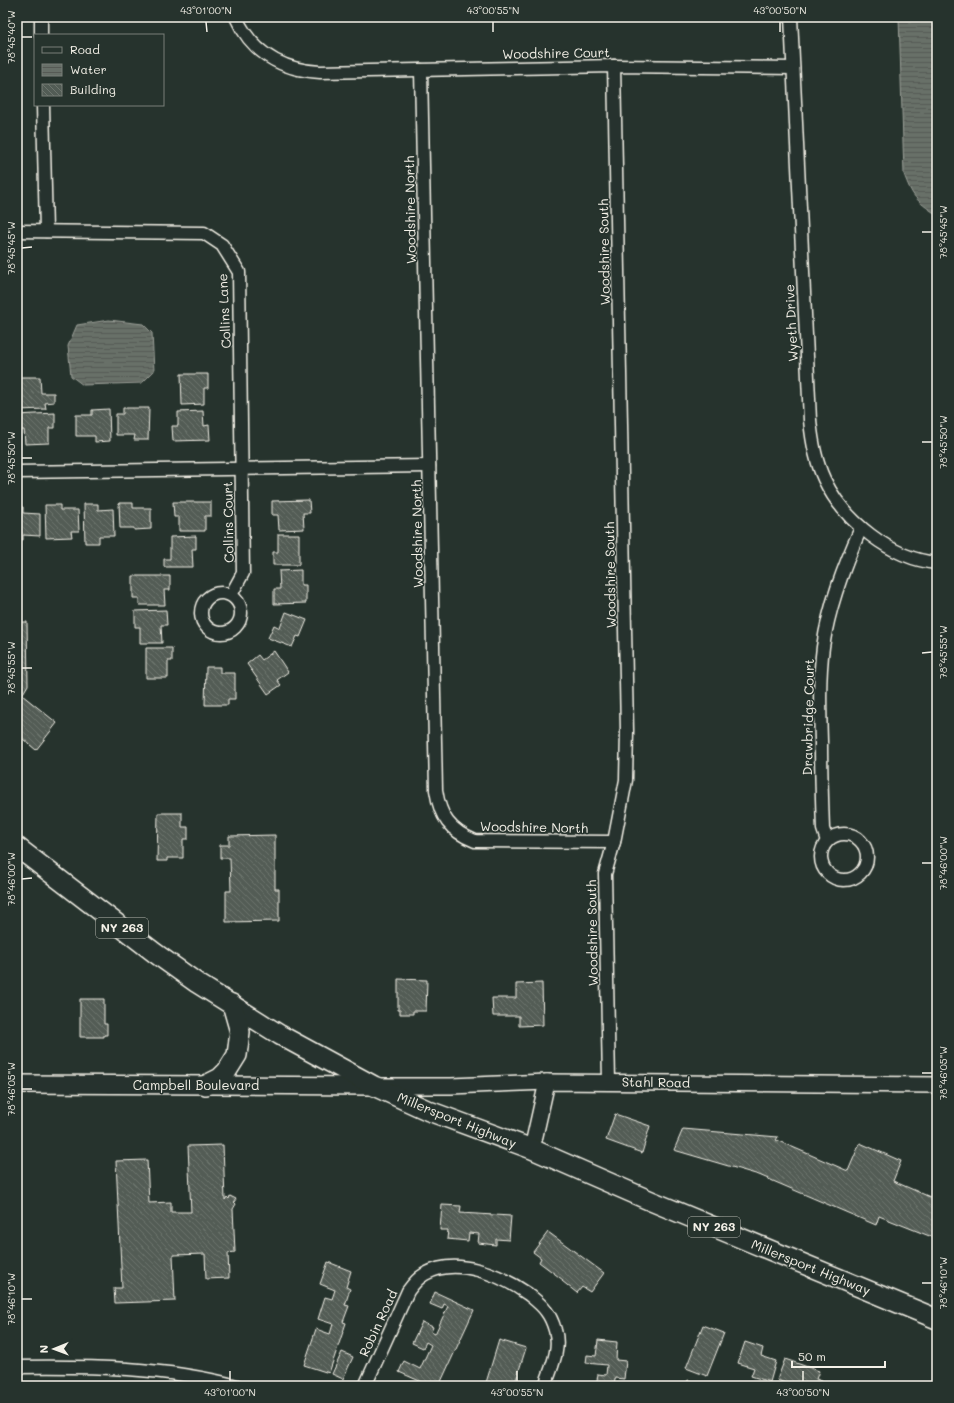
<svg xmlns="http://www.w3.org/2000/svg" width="954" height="1403" font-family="Mali,sans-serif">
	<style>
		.water { fill: url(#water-rules); stroke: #9fa39b }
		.building { fill: url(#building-back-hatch); stroke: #f4f1e8 }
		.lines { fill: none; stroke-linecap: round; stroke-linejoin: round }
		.minor-casing { stroke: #f4f1e8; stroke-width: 15 }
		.tertiary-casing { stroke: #f4f1e8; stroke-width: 18 }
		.secondary-casing { stroke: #f4f1e8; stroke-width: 20 }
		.primary-casing { stroke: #f4f1e8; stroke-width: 22 }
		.minor { stroke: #26332d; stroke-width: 12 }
		.tertiary { stroke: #26332d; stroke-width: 15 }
		.secondary { stroke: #26332d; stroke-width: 17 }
		.primary { stroke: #26332d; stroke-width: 19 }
		.ticks { fill: none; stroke: #f4f1e8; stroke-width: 1.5 }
		.labels { text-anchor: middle; stroke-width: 3; stroke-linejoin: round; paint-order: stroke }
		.shield { fill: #26332d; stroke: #b6b8b0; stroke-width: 1 }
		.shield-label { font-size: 12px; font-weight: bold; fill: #f4f1e8 }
		.street-label { font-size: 13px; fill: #f4f1e8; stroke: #26332d }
		.neatline { fill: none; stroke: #f4f1e8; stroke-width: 1.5 }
		.ticks-label { font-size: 10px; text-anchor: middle; fill: #f4f1e8 }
	</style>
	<defs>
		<pattern id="water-rules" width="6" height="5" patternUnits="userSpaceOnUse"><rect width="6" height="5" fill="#676f68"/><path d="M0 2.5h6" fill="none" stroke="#565a55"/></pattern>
		<pattern id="building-back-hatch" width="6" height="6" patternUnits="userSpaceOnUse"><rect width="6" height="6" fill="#525c55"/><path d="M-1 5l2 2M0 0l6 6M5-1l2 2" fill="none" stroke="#6c746d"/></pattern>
	</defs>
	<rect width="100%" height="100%" fill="#26332d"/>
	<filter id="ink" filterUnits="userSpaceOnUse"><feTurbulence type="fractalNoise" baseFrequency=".025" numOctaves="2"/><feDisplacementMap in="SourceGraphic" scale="8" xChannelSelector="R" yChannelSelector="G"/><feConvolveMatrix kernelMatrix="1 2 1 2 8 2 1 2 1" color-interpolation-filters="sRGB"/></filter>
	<g filter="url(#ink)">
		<g class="water">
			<path d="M 899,17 L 937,17 L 937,213 L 936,214 C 916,201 912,196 904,174 Z"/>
			<polygon points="109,320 143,324 152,333 154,371 142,383 83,385 71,376 68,346 77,325"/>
		</g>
		<g class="building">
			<polygon points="181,374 208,374 208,388 204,388 204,404 182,405"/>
			<polygon points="18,377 40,377 41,393 54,393 54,402 45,403 46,409 17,410 17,396 19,396"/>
			<polygon points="123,408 149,408 148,440 134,440 135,435 116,435 116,414 123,414"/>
			<polygon points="109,409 110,441 95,442 95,436 76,436 76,415 92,415 92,410"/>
			<polygon points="203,411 204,426 209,425 210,440 173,441 172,426 178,426 178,412"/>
			<polygon points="55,413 55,428 49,428 49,443 25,444 24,430 17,430 17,415"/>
			<polygon points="309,500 310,513 303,513 304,529 279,530 278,515 272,515 272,501"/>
			<polygon points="173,502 211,502 211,516 205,516 205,531 179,531 179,517 174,517"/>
			<polygon points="119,503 133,503 133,508 151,508 151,529 134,530 134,528 120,528"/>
			<polygon points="84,504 98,504 98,510 113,509 114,536 99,536 99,543 85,543"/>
			<polygon points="45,505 60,505 60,510 78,510 79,531 71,531 72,537 46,538"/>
			<polygon points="17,507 23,507 23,513 40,514 40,536 23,535 23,540 17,540"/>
			<polygon points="278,534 299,534 299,565 273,565 273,552 278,552"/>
			<polygon points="196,536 196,549 192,549 193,567 164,567 164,559 170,559 170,537"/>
			<polygon points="301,570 301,585 306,585 306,603 274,604 274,589 280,589 279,571"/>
			<polygon points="133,576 170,576 170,590 164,590 165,605 139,605 139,598 133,598"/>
			<polygon points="166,610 167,625 161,625 162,643 140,643 140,627 135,627 135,611"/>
			<polygon points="286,612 307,620 300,637 297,636 292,647 268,638 274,625 280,628"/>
			<polygon points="17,622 27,622 28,685 22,695 57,723 36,750 17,734"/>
			<polygon points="146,648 172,648 172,661 168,661 168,678 146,678"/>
			<polygon points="274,651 288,672 277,680 281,685 268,694 247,664 258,655 262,660"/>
			<polygon points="206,667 220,667 220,673 235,673 235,699 228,699 228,705 205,705"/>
			<polygon points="158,813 182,813 182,827 188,827 188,839 183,839 183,858 167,858 167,861 157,861"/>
			<polygon points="275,835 275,889 279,889 279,921 226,922 226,891 231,891 230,858 220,858 220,845 229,845 229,836"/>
			<polygon points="398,979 427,980 426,1011 413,1011 413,1014 400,1014 400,1010 398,1010"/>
			<polygon points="542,983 543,1025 519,1026 519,1016 493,1016 492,998 516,998 516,984"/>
			<polygon points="80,999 104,999 104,1024 107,1024 107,1035 104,1035 104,1037 80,1037"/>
			<polygon points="615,1114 650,1126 642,1153 606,1140"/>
			<polygon points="683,1129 778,1137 776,1140 848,1171 860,1143 901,1161 893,1181 937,1200 937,1239 879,1216 876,1225 759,1175 674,1150"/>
			<polygon points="223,1145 225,1200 227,1197 229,1199 230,1196 236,1199 234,1202 236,1204 233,1209 235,1252 228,1253 229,1278 206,1279 205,1254 173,1255 175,1301 115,1303 114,1288 122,1288 116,1161 147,1160 149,1203 171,1202 171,1212 191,1212 188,1146"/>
			<polygon points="442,1205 461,1206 460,1213 511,1216 509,1240 496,1239 496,1245 478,1243 479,1234 469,1233 468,1241 447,1239 448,1230 440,1230"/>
			<polygon points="548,1232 604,1273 590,1292 582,1287 577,1293 562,1281 563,1280 539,1262 541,1258 533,1252"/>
			<polygon points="328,1262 351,1271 346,1287 350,1289 345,1305 349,1306 343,1322 346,1323 329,1373 304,1365 316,1329 330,1334 333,1324 318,1319 325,1297 332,1299 335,1290 320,1284"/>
			<polygon points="435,1292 474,1310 439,1386 431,1386 399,1372 404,1361 420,1369 431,1345 426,1342 423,1348 412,1343 422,1322 433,1327 431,1332 435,1334 448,1306 444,1304 442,1309 430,1304"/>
			<polygon points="703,1325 724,1333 707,1376 686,1368"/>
			<polygon points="499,1340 526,1348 514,1386 485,1386"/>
			<polygon points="598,1340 617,1342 616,1360 626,1361 624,1379 615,1378 614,1386 596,1386 598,1374 606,1375 607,1365 586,1363 587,1355 596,1356"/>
			<polygon points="745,1342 763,1348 761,1356 776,1361 770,1382 751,1376 754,1368 738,1363"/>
			<polygon points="342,1352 353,1357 343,1379 332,1374"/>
			<polygon points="785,1359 819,1371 816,1379 833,1385 832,1386 794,1386 777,1380"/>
			<polygon points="688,1380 702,1386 685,1386"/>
			<rect x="575" y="1383" width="16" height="3"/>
		</g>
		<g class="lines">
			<g class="minor-casing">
				<g id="minor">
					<polyline points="41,17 41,35"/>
					<path d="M 236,17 C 252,53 282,70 320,72 L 614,66 L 793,68"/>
					<path d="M 791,17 L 810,420 C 812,441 815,460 824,479 C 843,520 891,559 937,563"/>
					<path d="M 421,70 L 436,790 C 440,817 450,831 475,841 L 614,842"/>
					<polyline points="43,105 46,231"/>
					<polyline points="17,231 204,233 222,245 239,272 243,573 231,595"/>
					<polyline points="17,472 429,466"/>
					<circle cx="221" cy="613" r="20"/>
					<circle cx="844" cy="857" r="23"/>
					<path d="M 827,841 L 823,829 C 822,800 821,770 821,741 C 820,710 819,678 823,647 C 829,605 844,566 861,528"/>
					<polyline points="609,1082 605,874 614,842 626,780 627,731 614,66"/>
					<path d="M 17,1367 C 91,1366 165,1367 237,1386"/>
					<path d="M 365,1386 L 408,1291 C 413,1284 418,1278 425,1274 C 457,1256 501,1275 528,1294 C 534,1299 541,1304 546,1311 C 550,1316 553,1323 555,1330 C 561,1349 551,1368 545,1386"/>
				</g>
			</g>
			<g class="tertiary-casing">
				<g id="tertiary">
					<polyline points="378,1086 451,1086 547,1082 937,1085"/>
					<polyline points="532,1149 547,1082"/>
				</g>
			</g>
			<g class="secondary-casing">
				<polyline id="secondary" points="17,1084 374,1086"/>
			</g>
			<g class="primary-casing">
				<g id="primary">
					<polyline points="17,847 155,953 197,983 280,1035 374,1086 429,1111 532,1149 651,1201 937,1319"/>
					<polyline points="206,1085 220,1078 227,1071 237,1055 240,1032 232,1004"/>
				</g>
			</g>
			<use href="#minor" class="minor"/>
			<use href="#tertiary" class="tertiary"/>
			<use href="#secondary" class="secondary"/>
			<use href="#primary" class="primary"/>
		</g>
	</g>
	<path class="ticks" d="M 206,22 L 207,32M 493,22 L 493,32M 780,22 L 780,32M 22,37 L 32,37M 922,232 L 932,232M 22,248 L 32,247M 922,442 L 932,442M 22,458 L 32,458M 922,653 L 932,652M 22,668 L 32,668M 922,863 L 932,863M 22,879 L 32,878M 922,1073 L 932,1073M 22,1089 L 32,1089M 922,1283 L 932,1283M 22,1299 L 32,1299M 230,1371 L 230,1381M 517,1371 L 517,1381M 803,1371 L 803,1381"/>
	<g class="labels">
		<g class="shield">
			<rect x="96" y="918" width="52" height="20" rx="3"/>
			<rect x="688" y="1217" width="52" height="20" rx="3"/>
		</g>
		<g class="shield-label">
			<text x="122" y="932">NY 263</text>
			<text x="714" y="1231">NY 263</text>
		</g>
		<g class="street-label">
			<text transform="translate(556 53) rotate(-1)" y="5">Woodshire Court</text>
			<text transform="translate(410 210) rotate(-91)" y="5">Woodshire North</text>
			<text transform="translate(604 252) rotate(-91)" y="5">Woodshire South</text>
			<text transform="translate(224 311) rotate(-93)" y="5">Collins Lane</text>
			<text transform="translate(791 323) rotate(-93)" y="5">Wyeth Drive</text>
			<text transform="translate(228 522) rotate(-91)" y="5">Collins Court</text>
			<text transform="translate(417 534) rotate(-91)" y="5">Woodshire North</text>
			<text transform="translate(610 575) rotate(-91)" y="5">Woodshire South</text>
			<text transform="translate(808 717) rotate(-89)" y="5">Drawbridge Court</text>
			<text transform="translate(534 827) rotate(1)" y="5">Woodshire North</text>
			<text transform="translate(592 933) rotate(-91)" y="5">Woodshire South</text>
			<text transform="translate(656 1082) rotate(1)" y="5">Stahl Road</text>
			<text x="196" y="1090">Campbell Boulevard</text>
			<text transform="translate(457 1120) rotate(22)" y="5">Millersport Highway</text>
			<text transform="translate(811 1267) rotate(22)" y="5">Millersport Highway</text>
			<text transform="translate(378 1323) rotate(-65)" y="5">Robin Road</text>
		</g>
	</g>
	<rect width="954" height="1403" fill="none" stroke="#26332d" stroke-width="44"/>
	<rect x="34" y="34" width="130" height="72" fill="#26332d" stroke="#787f78"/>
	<rect x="42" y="47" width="20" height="6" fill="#26332d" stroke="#787f78"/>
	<text x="70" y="54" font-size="12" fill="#f4f1e8">Road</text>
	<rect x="42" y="64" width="20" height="12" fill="url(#water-rules)" stroke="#787f78"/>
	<text x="70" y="74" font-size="12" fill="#f4f1e8">Water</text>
	<rect x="42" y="84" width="20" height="12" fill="url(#building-back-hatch)" stroke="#787f78"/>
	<text x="70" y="94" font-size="12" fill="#f4f1e8">Building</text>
	<g transform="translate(54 1349) rotate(269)" stroke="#26332d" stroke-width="3" paint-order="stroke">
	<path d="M0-3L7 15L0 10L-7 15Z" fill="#f4f1e8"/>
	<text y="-6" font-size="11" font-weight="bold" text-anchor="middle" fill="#f4f1e8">N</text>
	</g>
	<path d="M792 1361v6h93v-6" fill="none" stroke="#f4f1e8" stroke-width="2"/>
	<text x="798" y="1361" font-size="12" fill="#f4f1e8" stroke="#26332d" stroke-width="3" paint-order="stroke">50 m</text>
	<rect x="22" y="22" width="910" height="1359" class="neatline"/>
	<g class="ticks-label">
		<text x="206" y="14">43°01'00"N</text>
		<text x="493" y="14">43°00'55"N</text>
		<text x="780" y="14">43°00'50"N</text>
		<text transform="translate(11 37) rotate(-90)" y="4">78°45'40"W</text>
		<text transform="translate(943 232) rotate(-90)" y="4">78°45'45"W</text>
		<text transform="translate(11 248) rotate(-90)" y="4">78°45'45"W</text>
		<text transform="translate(943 442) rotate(-90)" y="4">78°45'50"W</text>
		<text transform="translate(11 458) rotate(-90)" y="4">78°45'50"W</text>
		<text transform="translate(943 652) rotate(-90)" y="4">78°45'55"W</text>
		<text transform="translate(11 668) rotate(-90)" y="4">78°45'55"W</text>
		<text transform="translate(943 863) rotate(-90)" y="4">78°46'00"W</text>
		<text transform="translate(11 879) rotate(-90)" y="4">78°46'00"W</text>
		<text transform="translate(943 1073) rotate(-90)" y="4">78°46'05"W</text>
		<text transform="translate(11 1089) rotate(-90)" y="4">78°46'05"W</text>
		<text transform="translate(943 1283) rotate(-90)" y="4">78°46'10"W</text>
		<text transform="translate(11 1299) rotate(-90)" y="4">78°46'10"W</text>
		<text x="230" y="1396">43°01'00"N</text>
		<text x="517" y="1396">43°00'55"N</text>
		<text x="803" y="1396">43°00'50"N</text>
	</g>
</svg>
